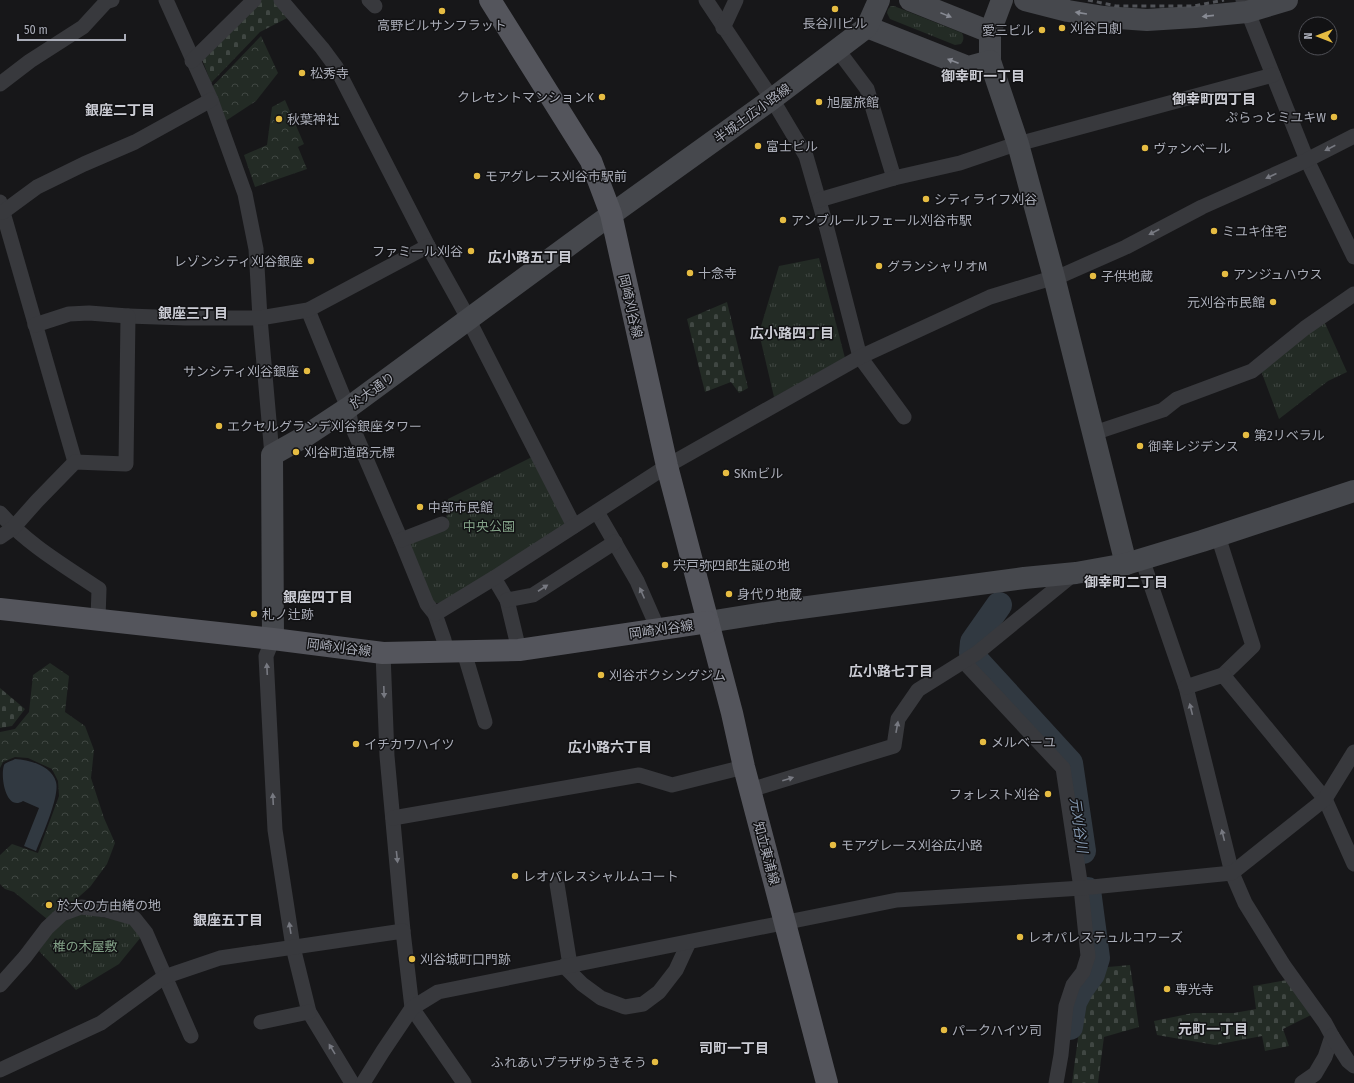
<svg xmlns="http://www.w3.org/2000/svg" width="1354" height="1083" font-family="'Fira Sans Condensed','Noto Sans JP',sans-serif">
	<style>
		.grass { fill: url(#grass-tufts) }
		.forest { fill: url(#forest-crowns) }
		.cemetery { fill: url(#cemetery-stones) }
		.water { fill: #313941 }
		.lines { fill: none; stroke-linecap: round; stroke-linejoin: round }
		.river { stroke: #313941; stroke-width: 26 }
		.street { stroke: #38393d; stroke-width: 15 }
		.secondary { stroke: #46484d; stroke-width: 22 }
		.primary { stroke: #54555c; stroke-width: 22 }
		.rail { stroke: #515358; stroke-width: 3; stroke-dasharray: 5 4; stroke-linecap: butt }
		.oneway { fill: #878a93 }
		.oneway2 { fill: #777981 }
		.poi-dot { fill: #e6bc42; stroke: #121214; stroke-width: 1.5 }
		.labels { text-anchor: middle; stroke-width: 3; stroke-linejoin: round; paint-order: stroke }
		.poi-label { font-size: 13px; fill: #aaadb8; stroke: #121214; text-anchor: start }
		.street-label { font-size: 13px; fill: #aaadb8; stroke: #121214 }
		.park-label { font-size: 13px; fill: #82a187; stroke: #121214 }
		.neighbourhood-label { font-size: 14px; font-weight: bold; fill: #cbccd4; stroke: #121214 }
		.water-label { font-size: 14px; font-style: italic; fill: #8498b0; stroke: #121214 }
	</style>
	<defs>
		<pattern id="grass-tufts" width="24" height="20" patternUnits="userSpaceOnUse"><rect width="24" height="20" fill="#232b25"/><path d="M3 7l-1-3M5 7V3M7 7l1-3M15 17l-1-3M17 17v-4M19 17l1-3" fill="none" stroke="#404743"/></pattern>
		<pattern id="forest-crowns" width="20" height="18" patternUnits="userSpaceOnUse"><rect width="20" height="18" fill="#232b25"/><path d="M2 6a3 3 0 1 1 6 0M12 15a3 3 0 1 1 6 0" fill="none" stroke="#404743"/></pattern>
		<pattern id="cemetery-stones" width="16" height="16" patternUnits="userSpaceOnUse"><rect width="16" height="16" fill="#232b25"/><path d="M2 7V4a2 2 0 0 1 4 0v3zM10 15v-3a2 2 0 0 1 4 0v3z" fill="#404743"/></pattern>
	</defs>
	<rect width="100%" height="100%" fill="#171719"/>
	<g class="grass">
		<path d="M 891,6 L 894,6 L 962,33 C 964,37 964,40 961,44 L 955,45 L 890,19 L 887,13 L 888,9 Z"/>
		<polygon points="819,258 845,358 774,397 759,333 779,266"/>
		<polygon points="1324,321 1347,372 1328,381 1279,419 1260,368"/>
		<polygon points="532,457 568,525 444,603 433,603 408,543 446,526 448,499"/>
		<polygon points="82,913 131,923 141,937 119,964 76,990 39,951 52,932 67,918"/>
	</g>
	<g class="forest">
		<polygon points="261,36 278,73 256,101 224,122 210,89"/>
		<polygon points="285,100 304,144 298,147 307,169 255,187 244,155 267,145 272,107"/>
		<polygon points="50,663 69,676 65,712 85,726 94,750 91,778 104,818 115,843 107,864 90,887 72,903 47,919 14,892 5,889 0,884 0,855 12,844 38,853 59,796 58,781 52,769 28,758 15,757 3,762 0,768 0,732 15,729 29,712 33,675"/>
	</g>
	<g class="cemetery">
		<polygon points="261,0 277,0 291,16 260,32 211,83 202,59"/>
		<polygon points="727,302 748,388 739,393 731,382 705,392 687,319"/>
		<polygon points="0,688 25,709 12,726 0,728"/>
		<polygon points="1130,965 1139,1027 1104,1037 1098,1083 1072,1083 1082,1008 1097,968"/>
		<polygon points="1287,980 1311,1015 1283,1029 1289,1046 1265,1051 1262,1036 1215,1045 1157,1035 1154,1021 1193,1013 1234,1013 1256,1009 1253,986"/>
	</g>
	<path class="water" d="M 15,759 C 30,760 52,766 56,782 C 60,796 42,836 36,851 L 24,846 L 39,808 L 23,801 C 6,812 0,777 4,765 C 6,762 12,761 15,759 Z"/>
	<g class="lines">
		<g class="river">
			<polyline points="999,605 973,642 972,653 974,658 1070,763 1083,851"/>
			<polyline points="1070,1027 1074,1002 1081,989 1092,974 1097,958 1088,890"/>
		</g>
		<g class="street">
			<polyline points="166,0 211,100 245,194 256,249 260,318 272,455"/>
			<polyline points="281,0 322,48 336,67 428,246 462,307 574,526"/>
			<polyline points="369,0 375,6"/>
			<polyline points="706,0 772,99 806,156 827,229 860,357 904,417"/>
			<polyline points="1243,0 1307,160 1354,257"/>
			<polyline points="723,28 736,0"/>
			<polyline points="837,49 867,89 894,178"/>
			<polyline points="192,61 254,0"/>
			<polyline points="0,84 30,61 83,27 106,2 112,0"/>
			<polyline points="819,200 894,178 960,163 1007,147 1273,75"/>
			<polyline points="0,202 75,462"/>
			<polyline points="3,212 37,187 84,164 135,142 211,100"/>
			<polyline points="308,310 348,408 351,424 401,540 427,604 435,614 444,640 447,652"/>
			<polyline points="128,316 186,318 260,318 308,310 428,246"/>
			<polyline points="1094,433 1163,410 1177,399 1252,371 1305,328 1354,294"/>
			<polyline points="597,512 637,581 658,629"/>
			<path d="M 0,513 C 27,544 65,566 99,589 L 98,619"/>
			<polyline points="1218,536 1253,646 1223,675"/>
			<polyline points="0,537 13,528 37,501 75,462 126,464 128,316 89,313 69,314 35,325"/>
			<polyline points="401,540 442,524"/>
			<polyline points="1142,559 1186,687 1232,873 1245,903 1284,966 1325,1023 1332,1036 1325,1057 1315,1074 1302,1083"/>
			<polyline points="494,578 507,600 519,650"/>
			<polyline points="507,600 533,595 615,542"/>
			<polyline points="435,614 494,578 667,466 860,357 990,297 1065,274 1126,247 1202,207 1307,160 1354,136"/>
			<polyline points="273,639 266,656 275,830 293,947 309,1012 352,1083"/>
			<polyline points="464,652 485,722"/>
			<polyline points="383,653 387,756 403,931"/>
			<polyline points="964,662 1063,768 1081,888 1088,956 1083,972 1073,985 1066,1006 1061,1055 1056,1083"/>
			<polyline points="1186,687 1223,675 1325,799 1354,864"/>
			<polyline points="750,790 894,746 898,719 918,690 977,653 1075,573"/>
			<polyline points="393,818 639,775 672,785 744,767"/>
			<polyline points="557,884 570,965"/>
			<polyline points="564,966 582,984 601,998 625,1007 643,1004 659,992 676,970 689,942"/>
			<polyline points="0,985 25,957 47,928 62,914 81,907 106,910 134,918 146,933 191,1036"/>
			<polyline points="261,1022 309,1012"/>
			<polyline points="1332,1036 1348,1061 1354,1066"/>
			<polyline points="0,1070 101,1023 164,977 220,958 403,931 412,1008 464,1083"/>
			<polyline points="363,1083 383,1051 412,1008 438,992 897,900 1082,888 1232,873 1325,799 1354,752"/>
		</g>
		<g class="secondary">
			<polyline points="910,0 990,32"/>
			<polyline points="1002,0 990,32 990,61 1018,144 1054,277 1126,564"/>
			<polyline points="1025,0 1068,11 1104,17 1147,20 1195,17 1247,12 1287,0"/>
			<polyline points="867,27 968,67 990,61"/>
			<polyline points="708,622 778,611 1024,578 1076,573 1126,564 1202,541 1354,491"/>
			<polyline points="273,639 272,455 304,437 348,408 591,229 772,99 867,27 879,0"/>
		</g>
		<g class="primary">
			<polyline points="490,0 591,161 611,214 667,466 732,713 744,767 827,1083"/>
			<polyline points="0,609 273,639 383,653 519,650 708,622"/>
		</g>
		<polyline class="rail" points="1088,0 1116,6 1194,6 1224,0"/>
	</g>
	<defs><path id="oneway-solid" d="M-6-.8H1V-3.2L6.5 0L1 3.2V.8H-6Z"/></defs>
	<g class="oneway">
		<use href="#oneway-solid" transform="translate(1081 13) rotate(-171)"/>
		<use href="#oneway-solid" transform="translate(946 15) rotate(22)"/>
		<use href="#oneway-solid" transform="translate(1208 16) rotate(174)"/>
		<use href="#oneway-solid" transform="translate(953 61) rotate(-159)"/>
	</g>
	<g class="oneway2">
		<use href="#oneway-solid" transform="translate(1330 148) rotate(153)"/>
		<use href="#oneway-solid" transform="translate(1271 176) rotate(156)"/>
		<use href="#oneway-solid" transform="translate(1154 232) rotate(152)"/>
		<use href="#oneway-solid" transform="translate(543 588) rotate(-33)"/>
		<use href="#oneway-solid" transform="translate(642 593) rotate(-114)"/>
		<use href="#oneway-solid" transform="translate(267 669) rotate(-93)"/>
		<use href="#oneway-solid" transform="translate(384 692) rotate(88)"/>
		<use href="#oneway-solid" transform="translate(1191 709) rotate(-104)"/>
		<use href="#oneway-solid" transform="translate(897 727) rotate(-80)"/>
		<use href="#oneway-solid" transform="translate(788 779) rotate(-17)"/>
		<use href="#oneway-solid" transform="translate(273 799) rotate(-93)"/>
		<use href="#oneway-solid" transform="translate(1223 835) rotate(-104)"/>
		<use href="#oneway-solid" transform="translate(397 857) rotate(84)"/>
		<use href="#oneway-solid" transform="translate(290 928) rotate(-99)"/>
		<use href="#oneway-solid" transform="translate(332 1049) rotate(-121)"/>
	</g>
	<g class="poi-dot">
		<circle cx="835" cy="9" r="4"/>
		<circle cx="442" cy="11" r="4"/>
		<circle cx="1062" cy="28" r="4"/>
		<circle cx="1042" cy="30" r="4"/>
		<circle cx="302" cy="73" r="4"/>
		<circle cx="602" cy="97" r="4"/>
		<circle cx="819" cy="102" r="4"/>
		<circle cx="1334" cy="117" r="4"/>
		<circle cx="279" cy="119" r="4"/>
		<circle cx="758" cy="146" r="4"/>
		<circle cx="1145" cy="148" r="4"/>
		<circle cx="477" cy="176" r="4"/>
		<circle cx="926" cy="199" r="4"/>
		<circle cx="783" cy="220" r="4"/>
		<circle cx="1214" cy="231" r="4"/>
		<circle cx="471" cy="251" r="4"/>
		<circle cx="311" cy="261" r="4"/>
		<circle cx="879" cy="266" r="4"/>
		<circle cx="690" cy="273" r="4"/>
		<circle cx="1225" cy="274" r="4"/>
		<circle cx="1093" cy="276" r="4"/>
		<circle cx="1273" cy="302" r="4"/>
		<circle cx="307" cy="371" r="4"/>
		<circle cx="219" cy="426" r="4"/>
		<circle cx="1246" cy="435" r="4"/>
		<circle cx="1140" cy="446" r="4"/>
		<circle cx="296" cy="452" r="4"/>
		<circle cx="726" cy="473" r="4"/>
		<circle cx="420" cy="507" r="4"/>
		<circle cx="665" cy="565" r="4"/>
		<circle cx="729" cy="594" r="4"/>
		<circle cx="254" cy="614" r="4"/>
		<circle cx="601" cy="675" r="4"/>
		<circle cx="983" cy="742" r="4"/>
		<circle cx="356" cy="744" r="4"/>
		<circle cx="1048" cy="794" r="4"/>
		<circle cx="833" cy="845" r="4"/>
		<circle cx="515" cy="876" r="4"/>
		<circle cx="49" cy="905" r="4"/>
		<circle cx="1020" cy="937" r="4"/>
		<circle cx="412" cy="959" r="4"/>
		<circle cx="1167" cy="989" r="4"/>
		<circle cx="944" cy="1030" r="4"/>
		<circle cx="655" cy="1062" r="4"/>
	</g>
	<g class="labels">
		<g class="poi-label">
			<text x="835" y="28" text-anchor="middle">長谷川ビル</text>
			<text x="442" y="30" text-anchor="middle">高野ビルサンフラット</text>
			<text x="1070" y="33">刈谷日劇</text>
			<text x="1034" y="35" text-anchor="end">愛三ビル</text>
			<text x="310" y="78">松秀寺</text>
			<text x="594" y="102" text-anchor="end">クレセントマンションK</text>
			<text x="827" y="107">旭屋旅館</text>
			<text x="1326" y="122" text-anchor="end">ぷらっとミユキW</text>
			<text x="287" y="124">秋葉神社</text>
			<text x="766" y="151">富士ビル</text>
			<text x="1153" y="153">ヴァンベール</text>
			<text x="485" y="181">モアグレース刈谷市駅前</text>
			<text x="934" y="204">シティライフ刈谷</text>
			<text x="791" y="225">アンブルールフェール刈谷市駅</text>
			<text x="1222" y="236">ミユキ住宅</text>
			<text x="463" y="256" text-anchor="end">ファミール刈谷</text>
			<text x="303" y="266" text-anchor="end">レゾンシティ刈谷銀座</text>
			<text x="887" y="271">グランシャリオM</text>
			<text x="698" y="278">十念寺</text>
			<text x="1233" y="279">アンジュハウス</text>
			<text x="1101" y="281">子供地蔵</text>
			<text x="1265" y="307" text-anchor="end">元刈谷市民館</text>
			<text x="299" y="376" text-anchor="end">サンシティ刈谷銀座</text>
			<text x="227" y="431">エクセルグランデ刈谷銀座タワー</text>
			<text x="1254" y="440">第2リベラル</text>
			<text x="1148" y="451">御幸レジデンス</text>
			<text x="304" y="457">刈谷町道路元標</text>
			<text x="734" y="478">SKmビル</text>
			<text x="428" y="512">中部市民館</text>
			<text x="673" y="570">宍戸弥四郎生誕の地</text>
			<text x="737" y="599">身代り地蔵</text>
			<text x="262" y="619">札ノ辻跡</text>
			<text x="609" y="680">刈谷ボクシングジム</text>
			<text x="991" y="747">メルベーユ</text>
			<text x="364" y="749">イチカワハイツ</text>
			<text x="1040" y="799" text-anchor="end">フォレスト刈谷</text>
			<text x="841" y="850">モアグレース刈谷広小路</text>
			<text x="523" y="881">レオパレスシャルムコート</text>
			<text x="57" y="910">於大の方由緒の地</text>
			<text x="1028" y="942">レオパレステュルコワーズ</text>
			<text x="420" y="964">刈谷城町口門跡</text>
			<text x="1175" y="994">専光寺</text>
			<text x="952" y="1035">パークハイツ司</text>
			<text x="647" y="1067" text-anchor="end">ふれあいプラザゆうきそう</text>
		</g>
		<g class="street-label">
			<text transform="translate(752 113) rotate(-36)" y="5">半城土広小路線</text>
			<text transform="translate(631 306) rotate(77)" y="5">岡崎刈谷線</text>
			<text transform="translate(372 390) rotate(-36)" y="5">於大通り</text>
			<text transform="translate(661 629) rotate(-8)" y="5">岡崎刈谷線</text>
			<text transform="translate(339 647) rotate(7)" y="5">岡崎刈谷線</text>
			<text transform="translate(767 853) rotate(75)" y="5">知立東浦線</text>
		</g>
		<g class="park-label">
			<text x="489" y="531">中央公園</text>
			<text x="85" y="951">椎の木屋敷</text>
		</g>
		<g class="neighbourhood-label">
			<text x="983" y="81">御幸町一丁目</text>
			<text x="1214" y="104">御幸町四丁目</text>
			<text x="120" y="115">銀座二丁目</text>
			<text x="530" y="262">広小路五丁目</text>
			<text x="193" y="318">銀座三丁目</text>
			<text x="792" y="338">広小路四丁目</text>
			<text x="1126" y="587">御幸町二丁目</text>
			<text x="318" y="602">銀座四丁目</text>
			<text x="891" y="676">広小路七丁目</text>
			<text x="610" y="752">広小路六丁目</text>
			<text x="228" y="925">銀座五丁目</text>
			<text x="1213" y="1034">元町一丁目</text>
			<text x="734" y="1053">司町一丁目</text>
		</g>
		<g class="water-label">
			<text transform="translate(1079 825) rotate(82)" y="5">元刈谷川</text>
		</g>
	</g>
	<g transform="translate(1318 36) rotate(270)"><circle r="19" fill="#121214" stroke="#4f5056"/>
	<path d="M0-3L7 15L0 10L-7 15Z" fill="#e6bc42"/>
	<text y="-6" font-size="11" font-weight="bold" text-anchor="middle" fill="#aaadb8">N</text>
	</g>
	<path d="M18 34v6h107v-6" fill="none" stroke="#aaadb8" stroke-width="2"/>
	<text x="24" y="34" font-size="12" fill="#aaadb8" stroke="#121214" stroke-width="3" paint-order="stroke">50 m</text>
</svg>
